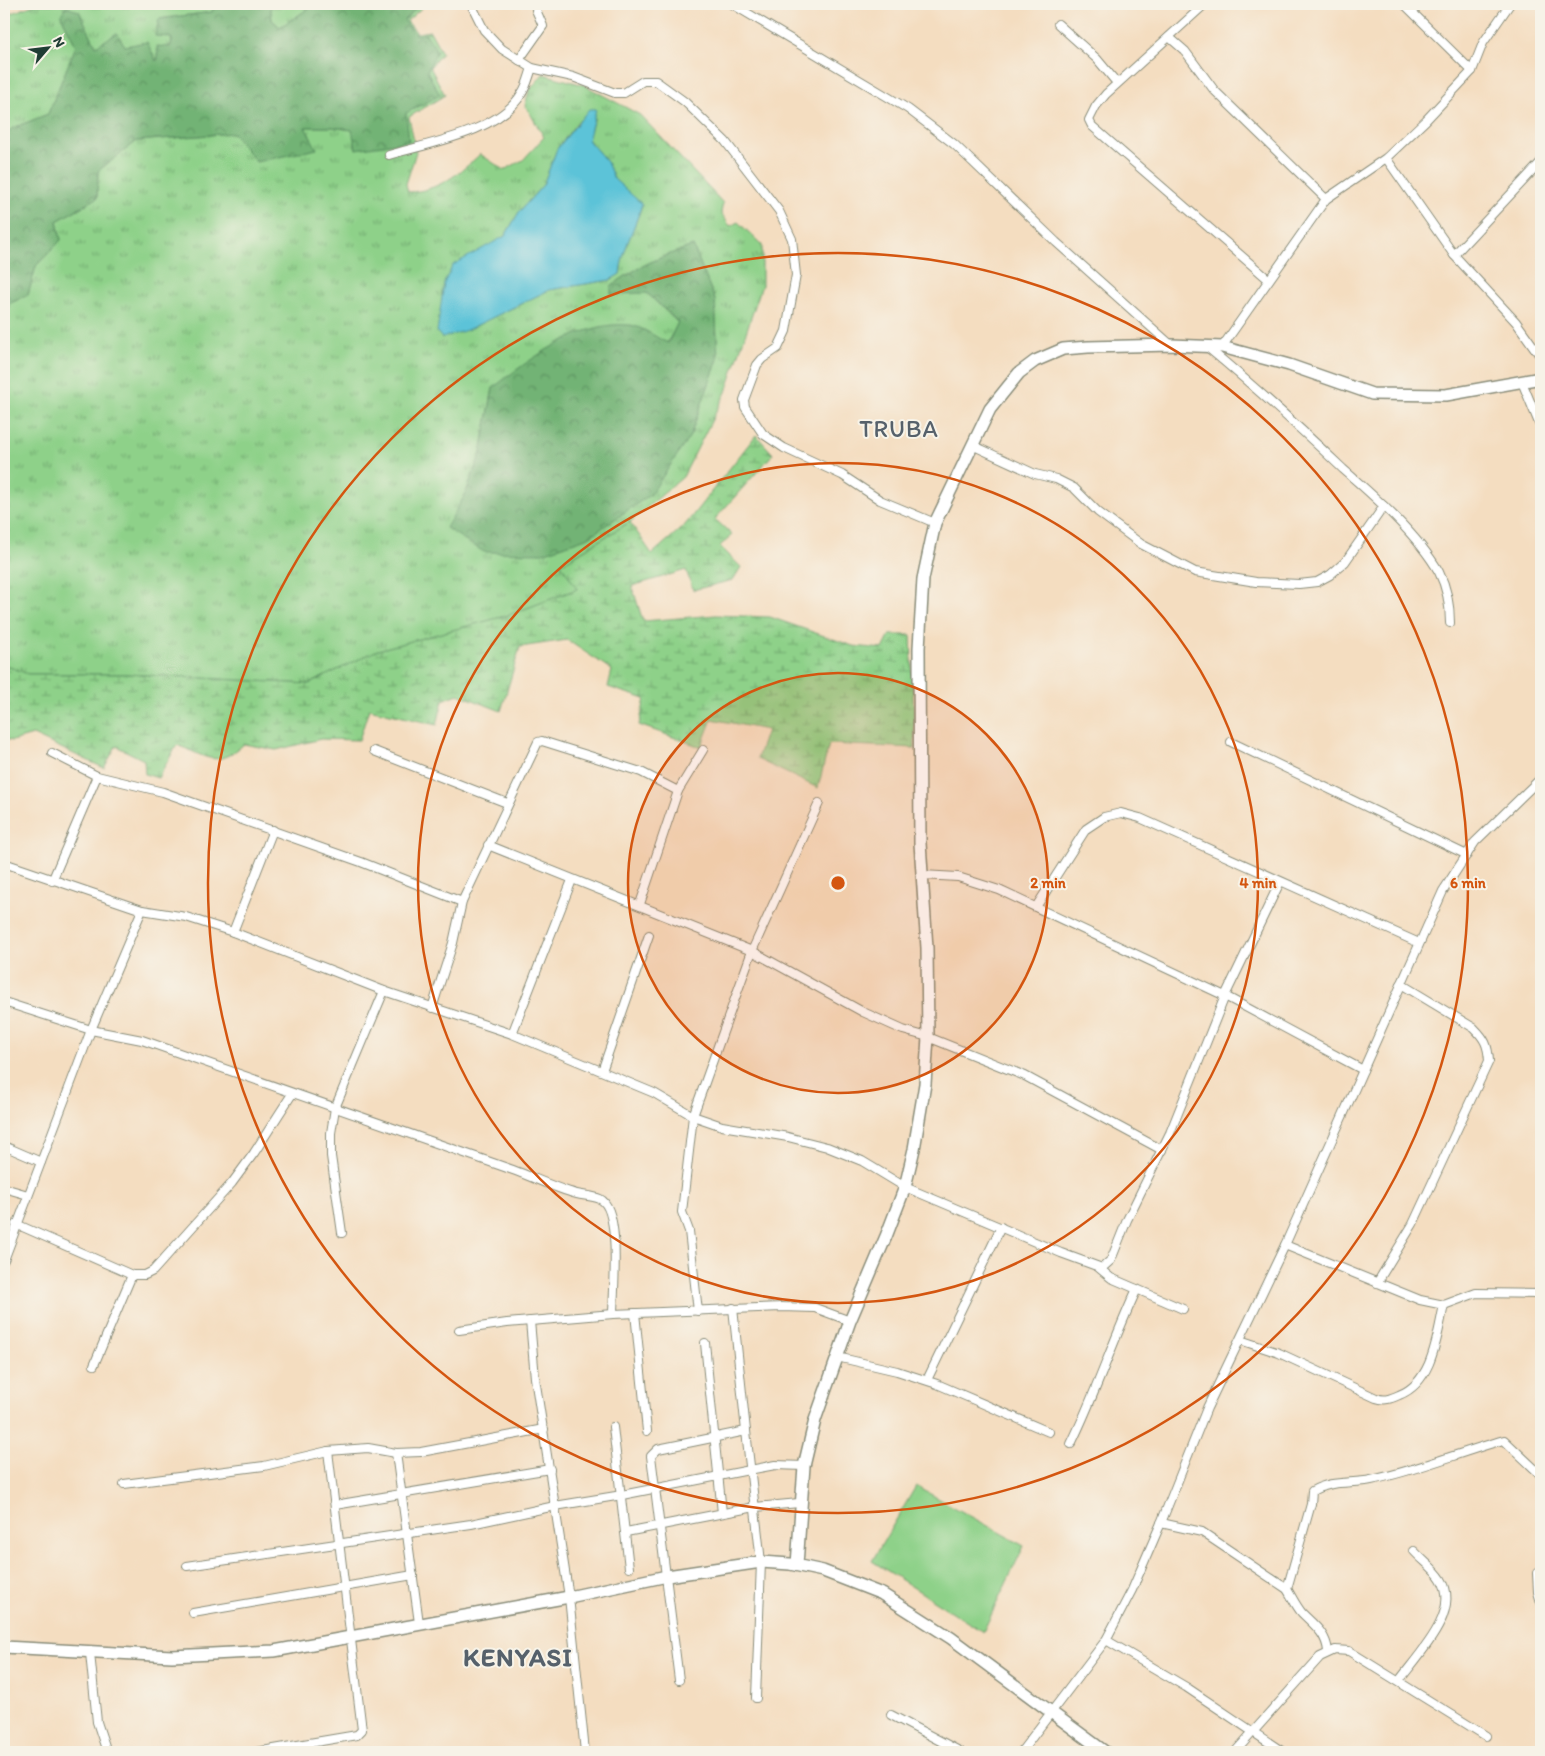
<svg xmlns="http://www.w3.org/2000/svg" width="1545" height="1756" font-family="Itim,sans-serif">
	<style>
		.grass { fill: url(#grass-tufts); stroke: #56875e; fill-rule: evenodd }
		.forest { fill: url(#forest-crowns); stroke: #487854 }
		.wetland { fill: url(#wetland-marsh); stroke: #56875e }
		.pitch { fill: #8ed189; stroke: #56875e }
		.water { fill: #5bc3d8; stroke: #3d8086 }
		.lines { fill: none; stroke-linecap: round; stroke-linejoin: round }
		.street-casing { stroke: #8a8d7a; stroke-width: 10 }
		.secondary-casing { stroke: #8a8d7a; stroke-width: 14 }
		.street { stroke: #fff; stroke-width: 8 }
		.secondary { stroke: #fff; stroke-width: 11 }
		.ring { fill: none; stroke: #d45610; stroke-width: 2.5 }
		.labels { text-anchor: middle; stroke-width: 4; stroke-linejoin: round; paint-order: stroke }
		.quarter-label { font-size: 24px; letter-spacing: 1px; fill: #56616b; stroke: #f7f3e8 }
		.district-label { font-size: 26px; font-weight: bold; letter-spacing: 1px; fill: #56616b; stroke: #f7f3e8 }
		.centre { fill: #d45610; stroke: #f7f3e8; stroke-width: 2.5 }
		.ring-label { font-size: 15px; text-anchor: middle; font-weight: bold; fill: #d45610; stroke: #f7f3e8; stroke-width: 4; stroke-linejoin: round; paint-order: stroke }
	</style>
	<defs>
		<pattern id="grass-tufts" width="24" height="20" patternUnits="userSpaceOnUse" patternTransform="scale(1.25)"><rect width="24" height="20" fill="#8ed189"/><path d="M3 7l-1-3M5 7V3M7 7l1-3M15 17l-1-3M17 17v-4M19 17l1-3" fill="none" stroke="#73ab71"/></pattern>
		<pattern id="forest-crowns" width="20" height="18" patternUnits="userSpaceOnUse" patternTransform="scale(1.25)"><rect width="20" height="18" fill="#72b375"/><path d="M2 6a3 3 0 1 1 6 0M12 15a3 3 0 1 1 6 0" fill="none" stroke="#5d9361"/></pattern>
		<pattern id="wetland-marsh" width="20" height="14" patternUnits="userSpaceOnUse" patternTransform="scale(1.25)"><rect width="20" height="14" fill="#8ed189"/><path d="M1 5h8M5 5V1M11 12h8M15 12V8" fill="none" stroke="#73ab71"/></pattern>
	</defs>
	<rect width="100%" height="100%" fill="#f7f3e8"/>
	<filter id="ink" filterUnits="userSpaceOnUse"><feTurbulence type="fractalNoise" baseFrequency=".02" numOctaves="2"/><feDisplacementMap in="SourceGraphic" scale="10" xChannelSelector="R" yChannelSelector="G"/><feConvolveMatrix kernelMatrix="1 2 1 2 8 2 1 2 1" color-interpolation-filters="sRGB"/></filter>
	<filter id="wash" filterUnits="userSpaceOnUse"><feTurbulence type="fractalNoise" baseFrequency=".0096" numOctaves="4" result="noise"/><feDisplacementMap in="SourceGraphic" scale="20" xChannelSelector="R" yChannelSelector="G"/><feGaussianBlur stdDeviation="1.12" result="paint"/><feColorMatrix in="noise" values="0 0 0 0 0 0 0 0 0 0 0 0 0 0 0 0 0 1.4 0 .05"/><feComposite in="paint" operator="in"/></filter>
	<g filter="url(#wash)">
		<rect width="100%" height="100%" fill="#f4ddc0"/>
		<g class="grass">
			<polygon points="36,4 215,4 212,12 159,19 173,42 155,61 125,46 96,46 79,11 61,15 76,46 48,114 13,128 4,135 4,16"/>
			<polygon points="270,4 316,4 280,27 272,20"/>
			<path d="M 421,4 L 426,4 L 407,21 L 417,33 L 430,31 L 442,53 L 430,67 L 445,95 L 409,117 L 416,152 L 406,184 L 408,192 C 436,192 461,173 480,154 L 504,170 L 523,160 L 544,137 L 525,105 L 529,91 L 543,74 L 584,85 L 640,115 L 723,203 L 721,213 L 730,226 L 738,222 L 762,245 L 762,285 L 726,392 L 683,477 L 630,522 L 561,564 L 578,589 L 509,615 L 378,650 L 309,684 L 127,674 L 28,674 L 4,665 L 4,306 L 28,295 L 36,266 L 61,240 L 57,221 L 97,198 L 98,171 L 137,141 L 233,133 L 316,149 L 305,127 L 332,127 L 353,130 L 356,149 L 406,113 L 427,71 L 416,35 L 404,20 ZM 594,118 L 588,140 L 607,162 L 614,179 L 642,205 C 635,228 622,250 620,274 L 610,280 L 549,290 L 467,330 L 488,248 L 505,236 L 519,212 L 543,185 L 557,149 L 578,121 ZM 693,246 L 715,300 L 718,359 L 690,436 L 447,528 L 465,495 L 481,453 L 493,388 L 631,325 L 667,343 L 678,323 L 647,293 L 611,287 C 634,267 663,256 693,246 Z"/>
		</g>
		<g class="forest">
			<polygon points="215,4 270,4 272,20 280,27 316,4 421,4 404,20 416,35 426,34 437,51 427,71 440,95 406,113 409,141 356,149 352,130 332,127 305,127 317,149 256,162 233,133 137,141 98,171 97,198 57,221 61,240 36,266 28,295 4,306 4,135 13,128 48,114 76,46 61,15 65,7 79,11 96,46 117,33 125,46 147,42 156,61 158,59 157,46 170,47 172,42 170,37 155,36 159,19 212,12"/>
			<path d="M 693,246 L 715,300 L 718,359 L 690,436 L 651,494 L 589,537 L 543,553 L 484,552 L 446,528 L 465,495 L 481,453 L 493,388 C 528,360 582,320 629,325 C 642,326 656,338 668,343 L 678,322 L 647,293 L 611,294 L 611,287 C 634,267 663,256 693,246 Z"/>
		</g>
		<path class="wetland" d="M 756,435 L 773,454 L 715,519 L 732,535 L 720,546 L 741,567 L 733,580 L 693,590 L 686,570 L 632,586 L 643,621 L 716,615 L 770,617 L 853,646 L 883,649 L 890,635 L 911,635 L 915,748 L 829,744 L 818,788 L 757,759 L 767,730 L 712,719 L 701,747 L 639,725 L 645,699 L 608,687 L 612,670 L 567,640 L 520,647 L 501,711 L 458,694 L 443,700 L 437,725 L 369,709 L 359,740 L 321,739 L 276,750 L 244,744 C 216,769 208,757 177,745 L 158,778 L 145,774 L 144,760 L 116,746 L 104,768 L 33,735 L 12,741 L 4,739 L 4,665 L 28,674 L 127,674 L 309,684 L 378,650 L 509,615 L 577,589 L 561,564 L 630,522 L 652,554 L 685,525 Z"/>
		<polygon class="pitch" points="916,1486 1024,1546 983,1632 872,1561"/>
		<path class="water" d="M 589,109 L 596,109 L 588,140 L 607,162 L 614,179 L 642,204 C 635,228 622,250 620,274 L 610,280 L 549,290 L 467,330 L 442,338 L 437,332 L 444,283 L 453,265 L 505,236 L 519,212 L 543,185 L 557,149 Z"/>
	</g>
	<g filter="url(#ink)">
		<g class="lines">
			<g class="street-casing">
				<g id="street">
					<polyline points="471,4 484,30 502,49 532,68 573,77 615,93 624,93 643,81 656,81 685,102 725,141 779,211 792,239 796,275 786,331 778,348 762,359 757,365 744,400 745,407 763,434 784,448 842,475 880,500 935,523"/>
					<polyline points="732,4 908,109 954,144 1056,242 1171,345"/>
					<polyline points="1205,4 1106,94 1096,106 1089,120 1092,126 1268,279"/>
					<polyline points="1404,4 1472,71"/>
					<polyline points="1058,24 1097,59 1117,83"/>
					<polyline points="1169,37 1185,51 1214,90 1326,199"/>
					<polyline points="519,60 543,26 536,10 539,4"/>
					<path d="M 389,155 C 429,143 500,132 522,93 C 527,86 529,76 532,68"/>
					<polyline points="1386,158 1454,255 1516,322 1541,357"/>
					<polyline points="1454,255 1541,162"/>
					<path d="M 1207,347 C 1254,386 1299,427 1343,469 C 1375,497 1418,535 1439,572 C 1447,588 1450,606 1450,623"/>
					<polyline points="1222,347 1326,199 1386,158 1426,120 1472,71 1483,43 1510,4"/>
					<polyline points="1522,382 1541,428"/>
					<polyline points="972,445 1035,474 1056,479 1074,488 1098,512 1141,544 1195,572 1256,582 1299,584 1317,582 1330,575 1345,562 1384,506"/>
					<polyline points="1231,742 1467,855"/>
					<polyline points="374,751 507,803"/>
					<polyline points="52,753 97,776 163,792 361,862 462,902"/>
					<polyline points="488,845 752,951 863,1012 903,1030 928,1037 1025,1076 1162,1150"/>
					<polyline points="4,863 142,910"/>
					<polyline points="922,875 958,877 999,890 1225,996 1363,1070"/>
					<polyline points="52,881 97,776"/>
					<polyline points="640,904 678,791 703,750"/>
					<polyline points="1036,907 1086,829 1104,817 1121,813 1140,818 1419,943"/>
					<polyline points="233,932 273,830"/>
					<path d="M 4,1002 L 91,1030 L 142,1040 L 513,1170 C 532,1177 551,1186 570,1192 C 580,1196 591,1195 600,1199 C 622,1209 613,1293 613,1314"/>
					<polyline points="432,1008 453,943 462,902 538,742 542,741 641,772 678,791"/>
					<polyline points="512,1034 572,880"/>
					<polyline points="602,1071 649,935"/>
					<polyline points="4,1146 41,1162"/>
					<polyline points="4,1188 28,1195"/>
					<polyline points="16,1224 132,1275 145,1275 153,1271 232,1183 254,1153 292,1094"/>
					<polyline points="342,1233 331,1156 331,1133 335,1108 384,991"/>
					<polyline points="1285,1245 1420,1300 1444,1305 1476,1293 1541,1294"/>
					<polyline points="4,1260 91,1030 142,910 186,917 233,932 384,991 512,1034 654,1093 693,1116 722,1126 788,1137 827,1147 862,1161 905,1187 1061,1253 1102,1268 1111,1260 1127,1220 1170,1133 1225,996 1280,882"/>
					<polyline points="1099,1268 1111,1278 1183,1309"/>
					<path d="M 1377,1283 L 1413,1224 L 1489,1061 C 1488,1045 1485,1039 1474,1028 L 1401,984"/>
					<polyline points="733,1308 746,1431"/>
					<polyline points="698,1311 689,1231 682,1212 693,1116 752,951 819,803"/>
					<polyline points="635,1313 647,1431"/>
					<polyline points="530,1321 535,1378 569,1597 585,1752"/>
					<polyline points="459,1330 507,1323 613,1314 782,1307 815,1308 850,1321"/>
					<path d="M 1240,1340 L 1279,1353 L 1376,1398 C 1385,1401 1390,1399 1399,1395 C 1433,1382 1437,1336 1444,1305"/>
					<polyline points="705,1343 722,1513"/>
					<polyline points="837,1357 897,1371 937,1384 1049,1432"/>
					<polyline points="94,1365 132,1275"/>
					<polyline points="927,1380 1001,1227"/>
					<polyline points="613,1427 629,1568"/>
					<path d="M 1071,1444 C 1096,1393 1113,1340 1137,1289"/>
					<polyline points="396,1453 419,1623"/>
					<polyline points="124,1484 264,1466 328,1451 368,1448 396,1453 421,1452 544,1429"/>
					<polyline points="335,1505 550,1469"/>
					<path d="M 1161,1523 L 1202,1532 L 1287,1589 L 1311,1504 L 1312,1491 C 1331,1480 1351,1484 1371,1480 C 1416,1471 1460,1452 1504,1440 L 1541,1475"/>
					<polyline points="626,1532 755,1507 799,1503"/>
					<polyline points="187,1566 471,1524 555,1506 622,1495 775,1465 804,1466"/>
					<polyline points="1537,1573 1538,1592 1541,1602"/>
					<path d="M 1287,1589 C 1292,1597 1296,1606 1302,1613 C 1314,1625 1326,1633 1328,1651"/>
					<polyline points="193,1613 413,1575"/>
					<polyline points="1106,1640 1186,1687 1283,1752"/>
					<polyline points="90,1653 97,1722 107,1752"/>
					<polyline points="679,1680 651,1456 658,1449 746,1431 761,1562 756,1698"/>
					<path d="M 1399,1681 C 1417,1656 1462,1612 1441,1579 C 1435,1569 1422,1560 1414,1551"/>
					<polyline points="891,1715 961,1752"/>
					<polyline points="256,1752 357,1735 362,1730 328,1451"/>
					<polyline points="1021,1752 1106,1640 1132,1590 1161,1523 1207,1408 1285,1245 1443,891 1475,842 1541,778"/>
					<polyline points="1235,1752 1320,1657 1335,1650 1349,1651 1486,1736"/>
				</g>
			</g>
			<g class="secondary-casing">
				<g id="secondary">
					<polyline points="797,1565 804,1466 815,1420 850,1321 887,1234 905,1187 914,1149 925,1084 928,1037 927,948 920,843 919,648 923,579 935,523 990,409 1019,373 1035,361 1063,349 1088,347 1171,345 1222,347 1289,365 1372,394 1446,395 1541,378"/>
					<polyline points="4,1647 172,1656 274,1651 569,1597 667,1576 761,1562 790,1564 823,1571 882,1594 951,1638 1105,1752"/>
				</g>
			</g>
			<use href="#street" class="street"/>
			<use href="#secondary" class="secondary"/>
		</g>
	</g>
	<circle cx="838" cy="883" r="210" fill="#d45610" fill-opacity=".12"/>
	<g class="ring">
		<circle cx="838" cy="883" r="210"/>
		<circle cx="838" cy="883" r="420"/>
		<circle cx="838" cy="883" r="630"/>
	</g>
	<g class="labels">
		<g class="quarter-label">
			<text x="899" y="437">TRUBA</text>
		</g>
		<g class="district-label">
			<text x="518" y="1666">KENYASI</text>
		</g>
	</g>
	<circle cx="838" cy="883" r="8" class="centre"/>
	<g class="ring-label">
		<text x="1048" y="888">2 min</text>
		<text x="1258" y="888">4 min</text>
		<text x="1468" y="888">6 min</text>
	</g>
	<rect width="1545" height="1756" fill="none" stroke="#f7f3e8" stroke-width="20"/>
	<g transform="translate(48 48) rotate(62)" stroke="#f7f3e8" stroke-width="4" paint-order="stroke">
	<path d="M0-4L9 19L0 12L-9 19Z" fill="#1f3d34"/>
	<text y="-8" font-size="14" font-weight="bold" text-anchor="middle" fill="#1f3d34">N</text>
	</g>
</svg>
